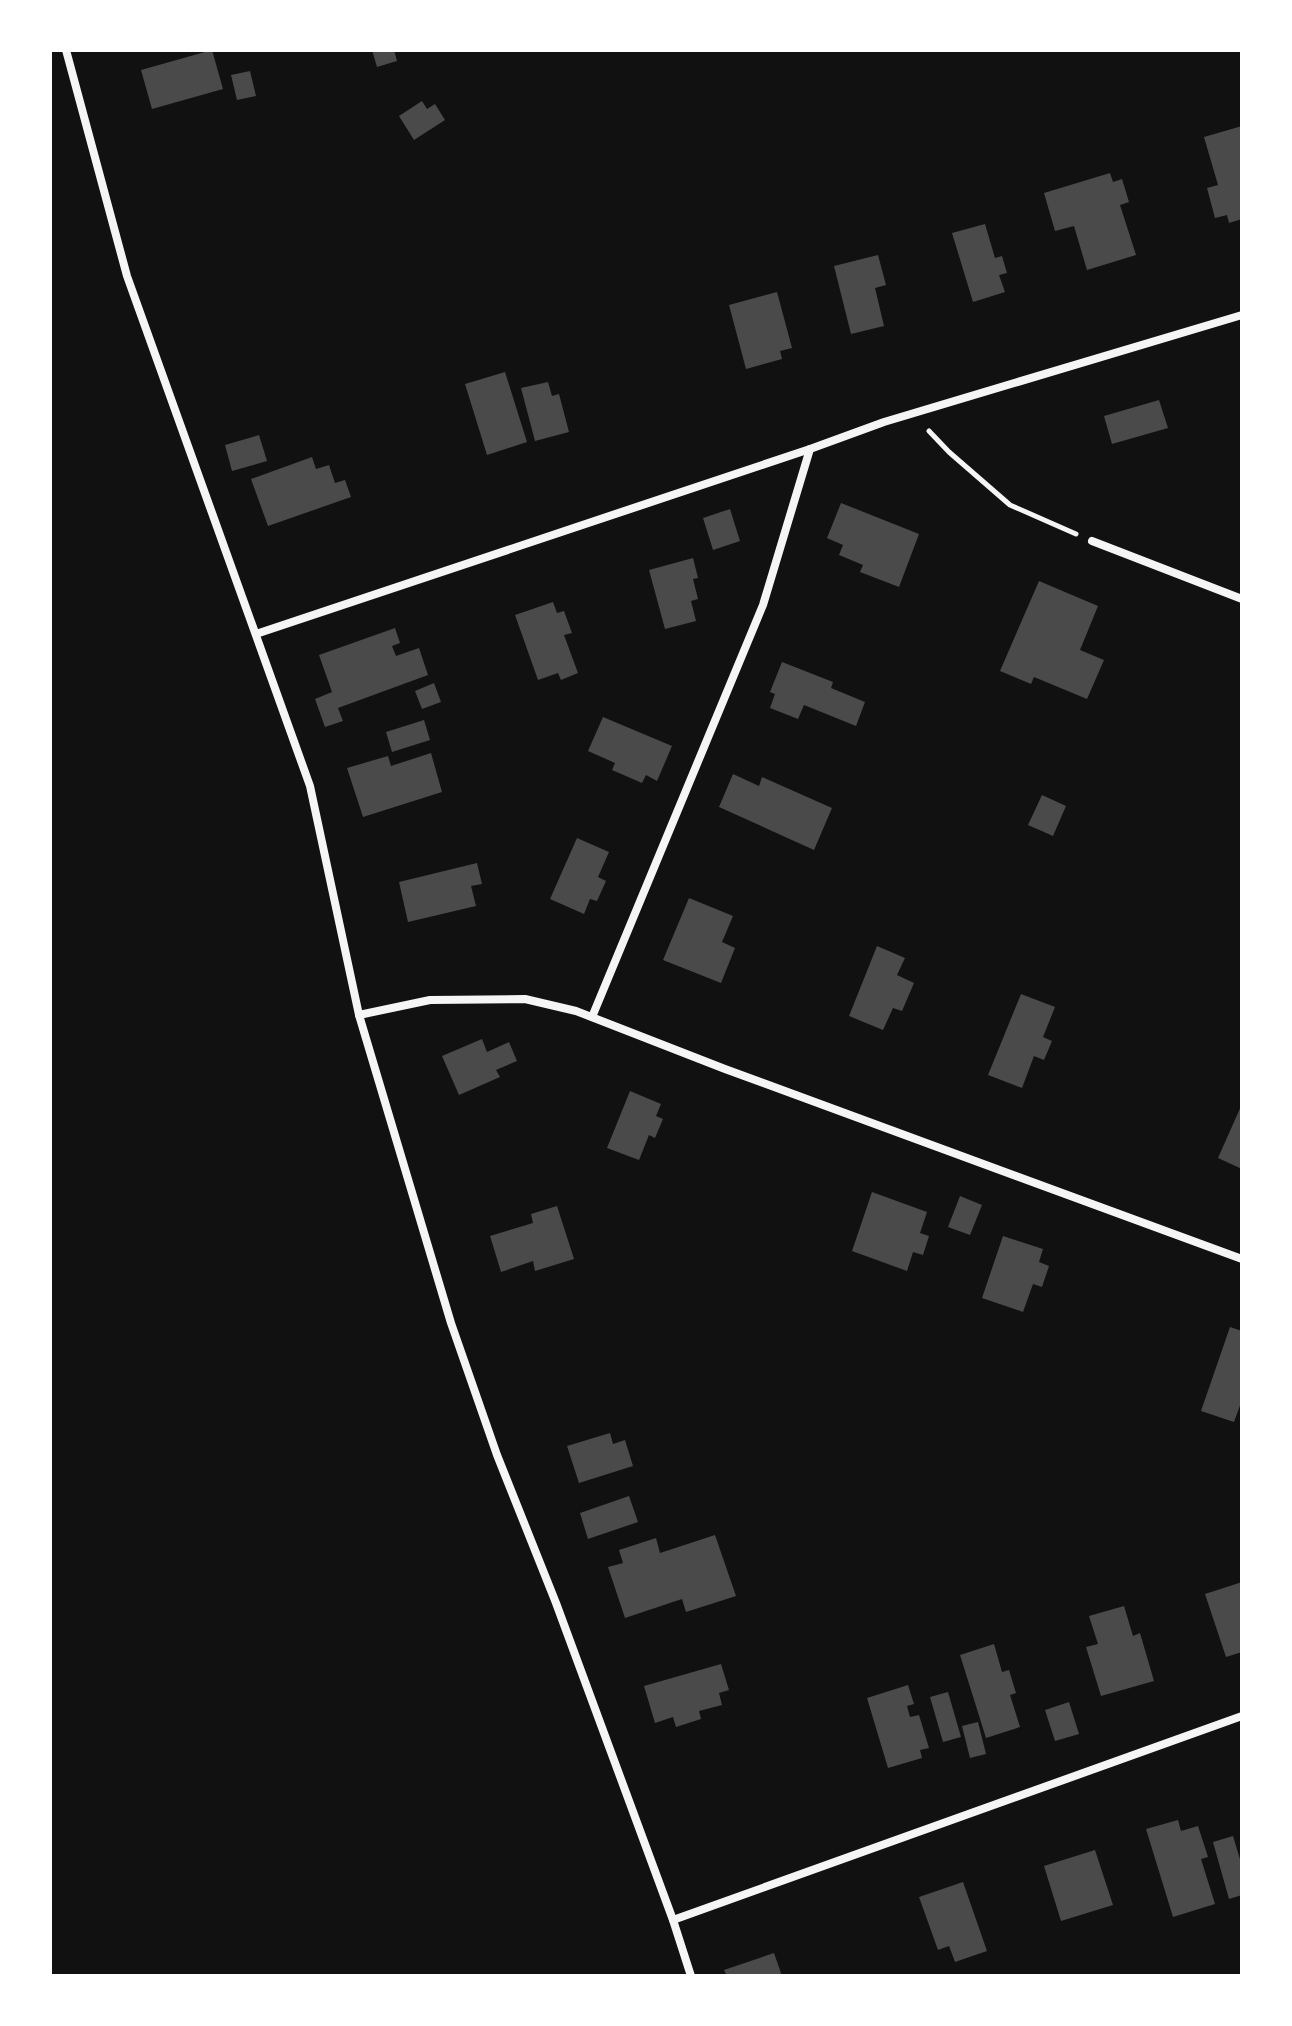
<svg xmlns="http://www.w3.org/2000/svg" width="1292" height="2026" font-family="'Fira Sans Condensed',sans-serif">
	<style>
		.building { fill: #4a4a4a }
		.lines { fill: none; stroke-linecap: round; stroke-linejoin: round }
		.path { stroke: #f5f5f5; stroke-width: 5 }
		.minor { stroke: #f5f5f5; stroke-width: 8 }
	</style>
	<rect width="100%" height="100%" fill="#111"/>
	<g class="building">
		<polygon points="212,50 223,89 152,109 141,70"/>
		<polygon points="372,50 394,50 397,61 377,67"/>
		<polygon points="250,71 256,96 237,100 231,75"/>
		<polygon points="422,101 427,109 435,104 445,120 414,140 399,116"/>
		<polygon points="1242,126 1242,219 1229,223 1227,215 1215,218 1207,188 1218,185 1204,137"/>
		<polygon points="1110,173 1113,182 1122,179 1129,202 1120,205 1136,255 1087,270 1074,226 1055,231 1044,193"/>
		<polygon points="985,224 995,258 1002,256 1007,273 999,275 1005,292 973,302 952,233"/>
		<polygon points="878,255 886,285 875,288 884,326 851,334 834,266"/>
		<polygon points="777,292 792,348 780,351 782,359 746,369 729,305"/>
		<polygon points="505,372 527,442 487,455 465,384"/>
		<polygon points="548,382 552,396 559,394 569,432 535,441 521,388"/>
		<polygon points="1159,400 1168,428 1112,444 1104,416"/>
		<polygon points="259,435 267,461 232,471 225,445"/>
		<polygon points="312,457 316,469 329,465 335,483 345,480 351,497 268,526 251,479"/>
		<polygon points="841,503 919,534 899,587 860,572 863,565 839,555 843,545 827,538"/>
		<polygon points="730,509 740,541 713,550 703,518"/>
		<polygon points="693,558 698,578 693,579 698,599 691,601 696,621 665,629 649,570"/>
		<polygon points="1039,581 1098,606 1080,650 1104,660 1087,699 1034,677 1031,684 1000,671"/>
		<polygon points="553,602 557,613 564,611 572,633 564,635 578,673 561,680 558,673 538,680 515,615"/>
		<polygon points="395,628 400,643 392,646 396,656 419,648 428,675 338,708 343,721 325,727 315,699 332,692 319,655"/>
		<polygon points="782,662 833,682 831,688 865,702 856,726 804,705 798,719 770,708 775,694 770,692"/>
		<polygon points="434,683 441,702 422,709 415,691"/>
		<polygon points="603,717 672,746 657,781 646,775 642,783 612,770 615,763 588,751"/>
		<polygon points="424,720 430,740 392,752 386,732"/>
		<polygon points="431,753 442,792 363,817 347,768 388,756 391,766"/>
		<polygon points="733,774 759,786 762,777 832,808 814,850 719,807"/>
		<polygon points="1042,795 1066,806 1053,836 1028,825"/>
		<polygon points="577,838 609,852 598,877 606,881 597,901 590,899 584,914 550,899"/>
		<polygon points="477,863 482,884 471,886 476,906 408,922 399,882"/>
		<polygon points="689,898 733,916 722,942 735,948 721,983 663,960"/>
		<polygon points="877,946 905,958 897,975 914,983 902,1011 893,1008 883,1030 849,1016"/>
		<polygon points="1021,994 1055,1007 1043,1037 1052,1041 1044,1060 1034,1056 1022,1088 988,1075"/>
		<polygon points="482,1039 487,1052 509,1042 517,1061 496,1070 500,1077 459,1095 442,1056"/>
		<polygon points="630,1091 661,1104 656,1116 663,1119 655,1138 649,1135 639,1160 607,1148"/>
		<polygon points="1242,1104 1242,1169 1218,1158"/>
		<polygon points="872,1192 927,1212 920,1233 929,1236 923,1255 913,1252 907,1271 852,1251"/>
		<polygon points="960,1196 982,1205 970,1235 948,1227"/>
		<polygon points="557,1206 574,1259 535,1271 533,1261 501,1272 490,1236 533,1223 531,1214"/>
		<polygon points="1003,1236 1043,1249 1039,1262 1049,1266 1042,1287 1033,1284 1023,1312 982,1298"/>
		<polygon points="1230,1327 1242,1331 1242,1400 1234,1422 1201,1411"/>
		<polygon points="610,1433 613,1444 625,1440 633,1466 579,1483 567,1446"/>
		<polygon points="629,1496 638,1522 588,1539 580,1513"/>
		<polygon points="715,1535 736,1596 686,1612 682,1599 625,1618 608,1567 623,1563 619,1550 656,1538 660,1553"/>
		<polygon points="1242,1582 1242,1652 1226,1657 1205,1594"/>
		<polygon points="1124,1606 1133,1636 1140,1633 1154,1681 1101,1696 1086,1647 1098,1644 1089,1616"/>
		<polygon points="994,1644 1002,1672 1009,1670 1016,1693 1010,1695 1020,1727 986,1738 960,1655"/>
		<polygon points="721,1664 729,1690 719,1693 722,1705 699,1711 701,1719 676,1727 673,1717 655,1723 644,1686"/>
		<polygon points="908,1685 914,1704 907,1706 910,1717 919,1715 929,1748 920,1750 922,1758 888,1768 867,1698"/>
		<polygon points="948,1692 961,1737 943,1742 930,1697"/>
		<polygon points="1069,1702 1079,1734 1055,1741 1045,1710"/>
		<polygon points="978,1722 986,1754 970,1758 962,1726"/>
		<polygon points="1178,1820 1181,1831 1198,1826 1208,1857 1201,1859 1215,1904 1173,1917 1146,1829"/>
		<polygon points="1233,1836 1242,1866 1242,1895 1229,1899 1213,1842"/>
		<polygon points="1095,1850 1113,1905 1061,1921 1044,1866"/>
		<polygon points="963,1882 987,1951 955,1962 949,1946 938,1950 919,1897"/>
		<polygon points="774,1953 782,1976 727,1976 724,1970"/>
	</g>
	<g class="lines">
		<polyline class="path" points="929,431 949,452 1010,505 1076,534"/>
		<g class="minor">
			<polyline points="66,50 127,276 310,786 359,1015 451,1323 497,1455 556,1603 673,1920 691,1976"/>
			<polyline points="1092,541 1242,599"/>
			<polyline points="256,634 810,449 884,422 1242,315"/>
			<polyline points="359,1015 430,1000 525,999 576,1011 725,1069 1242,1259"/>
			<polyline points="592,1017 763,605 810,449"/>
			<polyline points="673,1920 1242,1716"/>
		</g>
	</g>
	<rect width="1292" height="2026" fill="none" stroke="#ffffff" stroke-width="104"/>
</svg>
